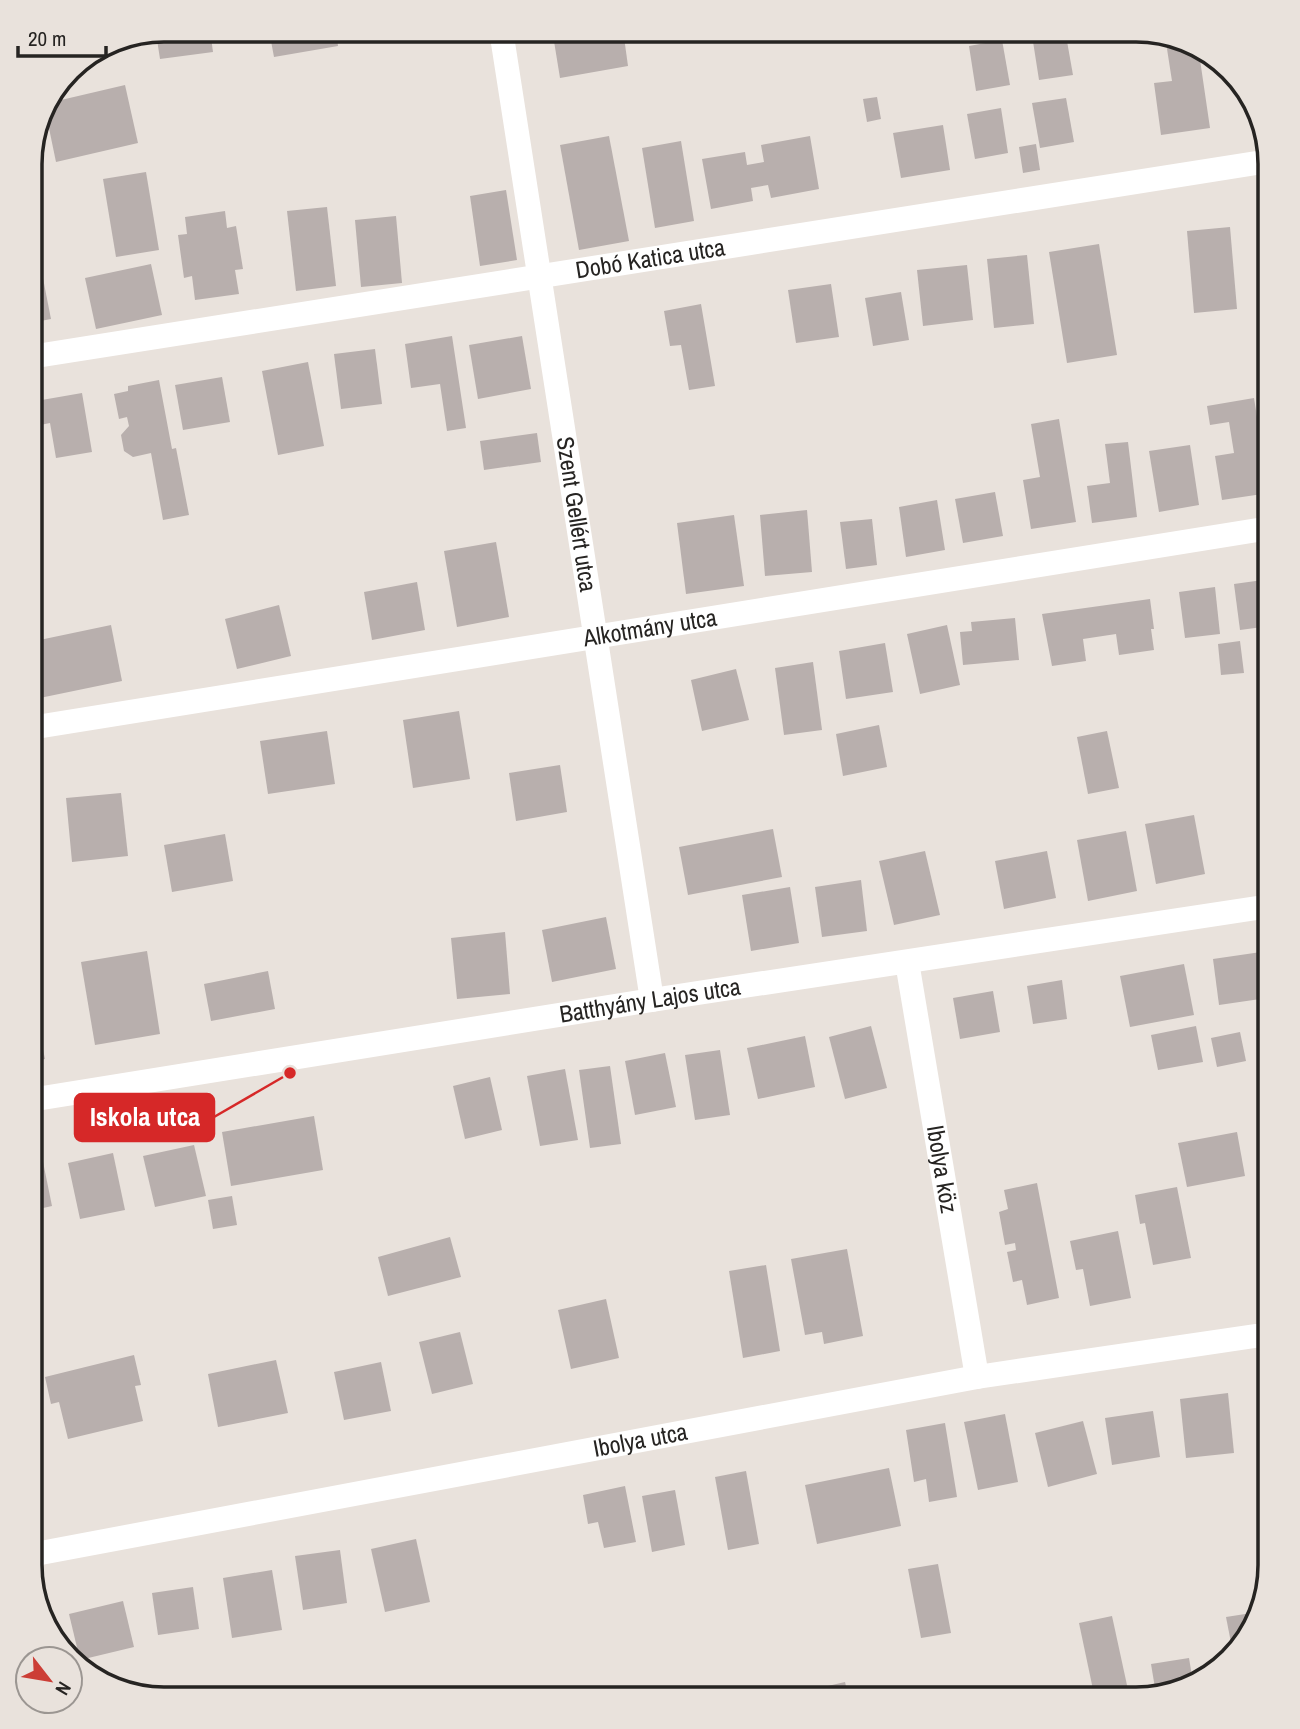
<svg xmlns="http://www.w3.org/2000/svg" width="1300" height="1729" font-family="'Archivo Narrow',sans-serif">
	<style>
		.built { fill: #e5d6cc }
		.building { fill: #b8afad }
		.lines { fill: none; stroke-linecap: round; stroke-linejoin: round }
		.minor { stroke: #fff; stroke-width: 24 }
		.labels { text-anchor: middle; stroke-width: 6; stroke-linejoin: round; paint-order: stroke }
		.street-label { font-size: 24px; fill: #262422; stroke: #e9e2dc }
		.rim { fill: none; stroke: #262422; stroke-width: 3.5 }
		.leader { fill: none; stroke: #d62828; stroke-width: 2.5 }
		.callout-dot { fill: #d62828; stroke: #e9e2dc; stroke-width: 2.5 }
		.callout { fill: #d62828; stroke: #d62828; stroke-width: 2.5 }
		.callout-label { font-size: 26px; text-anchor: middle; font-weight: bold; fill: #fff }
	</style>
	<rect width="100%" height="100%" fill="#e9e2dc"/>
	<polygon class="built" points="30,454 43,540 30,541"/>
	<g class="building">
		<polygon points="164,30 210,30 213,52 160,59 156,33"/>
		<polygon points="269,30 336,30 338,46 274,57"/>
		<polygon points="582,30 623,30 628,66 560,78 553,35"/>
		<polygon points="1065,30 1073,75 1039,80 1032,35"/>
		<polygon points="1165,36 1198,46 1210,128 1161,135 1154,83 1172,81"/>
		<polygon points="1002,40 1010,85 976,91 969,46"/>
		<polygon points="125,85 138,143 56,162 44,104"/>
		<polygon points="877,97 881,119 867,122 863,99"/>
		<polygon points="1066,98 1074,142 1040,148 1032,103"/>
		<polygon points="1001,108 1008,153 975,159 967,114"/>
		<polygon points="943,125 950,170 901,178 893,133"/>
		<polygon points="609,136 629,241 579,250 560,145"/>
		<polygon points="810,136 819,189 771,198 768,185 751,188 753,201 711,209 702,159 745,152 747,165 764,162 761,145"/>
		<polygon points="681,141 694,221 655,228 642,148"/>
		<polygon points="1036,144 1040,170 1023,173 1019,147"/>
		<polygon points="146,172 159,250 116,257 103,179"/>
		<polygon points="506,190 517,260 480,266 470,196"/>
		<polygon points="327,207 336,286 296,291 287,211"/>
		<polygon points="225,211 227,228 236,226 243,269 235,270 239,294 195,300 192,276 184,278 178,235 187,234 185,217"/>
		<polygon points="396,216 402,283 361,287 355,220"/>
		<polygon points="1270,219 1270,261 1266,261 1261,220"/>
		<polygon points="1230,227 1237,309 1194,313 1187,231"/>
		<polygon points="1099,244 1117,355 1067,363 1049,252"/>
		<polygon points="38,253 51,319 30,323 30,255"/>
		<polygon points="1027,255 1034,324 994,328 987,259"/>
		<polygon points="151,264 162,315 96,329 85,278"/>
		<polygon points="967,265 973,320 923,326 917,270"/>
		<polygon points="831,284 839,337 796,343 788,290"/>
		<polygon points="901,292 909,340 873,346 865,298"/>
		<polygon points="701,304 715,386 689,390 681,345 670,346 664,311"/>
		<polygon points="452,336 466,428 447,431 440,384 411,388 405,344"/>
		<polygon points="522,336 531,389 478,399 469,345"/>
		<polygon points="375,349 382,404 341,409 334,354"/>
		<polygon points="308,362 324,446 278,455 262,371"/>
		<polygon points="222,377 230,422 183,430 175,385"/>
		<polygon points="159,380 172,449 176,448 189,515 163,520 151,453 133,457 124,451 121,435 129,426 127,417 119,419 114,394 128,391 128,386"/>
		<polygon points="82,393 92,452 56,458 50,423 40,425 36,401"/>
		<polygon points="1254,398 1269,493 1222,500 1215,456 1234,453 1229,422 1210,425 1207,406"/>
		<polygon points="1059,419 1076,522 1031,529 1023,480 1040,477 1031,424"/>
		<polygon points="537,433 541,462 484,470 480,441"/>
		<polygon points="1128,442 1137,517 1092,523 1087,486 1110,483 1105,444"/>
		<polygon points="1190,445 1199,505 1159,512 1149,451"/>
		<polygon points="995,492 1003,536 963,543 955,499"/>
		<polygon points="937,500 945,550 906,557 899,507"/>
		<polygon points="807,510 812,572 765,576 760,515"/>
		<polygon points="734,515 744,586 686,594 677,523"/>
		<polygon points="872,519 877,565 846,569 840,522"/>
		<polygon points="496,542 509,617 457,627 444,551"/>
		<polygon points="1270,579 1270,626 1240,630 1234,584"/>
		<polygon points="417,582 425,630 372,640 364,592"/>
		<polygon points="1215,587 1220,634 1185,638 1179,592"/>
		<polygon points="1150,599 1154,629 1151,629 1154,650 1119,655 1116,634 1083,639 1086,661 1052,666 1042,614"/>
		<polygon points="279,605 291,656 237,669 225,619"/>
		<polygon points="1015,618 1019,660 963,665 960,632 972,631 971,622"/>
		<polygon points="111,625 122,681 30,700 30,642"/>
		<polygon points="947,625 960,685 920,694 907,634"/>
		<polygon points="1240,641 1244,673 1221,675 1218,644"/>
		<polygon points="885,643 893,692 846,699 839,651"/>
		<polygon points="813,662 822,730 784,735 775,668"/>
		<polygon points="736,669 749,720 702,731 691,680"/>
		<polygon points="459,711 470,779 413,788 403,720"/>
		<polygon points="879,725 887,767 843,776 836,734"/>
		<polygon points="327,731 335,784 268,794 260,741"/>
		<polygon points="1107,731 1119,788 1088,794 1077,737"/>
		<polygon points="560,765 567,812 516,821 509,773"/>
		<polygon points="121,793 128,856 72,862 66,798"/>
		<polygon points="1194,815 1205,874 1156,884 1145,824"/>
		<polygon points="773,829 782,877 688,895 679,847"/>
		<polygon points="1126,831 1137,891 1088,901 1077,840"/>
		<polygon points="225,834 233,881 172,892 164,845"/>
		<polygon points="925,851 940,915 894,925 879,861"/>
		<polygon points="1047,851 1056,898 1004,909 995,861"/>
		<polygon points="861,880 867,931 822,937 815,887"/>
		<polygon points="790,887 799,943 751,951 742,895"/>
		<polygon points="606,917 616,969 552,982 542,930"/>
		<polygon points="505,932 510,994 457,999 451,938"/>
		<polygon points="147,951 160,1034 95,1045 81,962"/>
		<polygon points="1261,952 1267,998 1219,1005 1213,959"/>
		<polygon points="1184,964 1194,1015 1130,1027 1120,976"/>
		<polygon points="268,971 275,1009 211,1021 204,984"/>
		<polygon points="1062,980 1067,1019 1033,1024 1027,986"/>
		<polygon points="30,991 45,1059 30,1062"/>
		<polygon points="993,991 1000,1032 960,1039 953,998"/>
		<polygon points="871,1026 887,1088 845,1099 829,1037"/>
		<polygon points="1196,1026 1203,1062 1158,1070 1151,1035"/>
		<polygon points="1240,1032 1246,1061 1217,1067 1211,1038"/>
		<polygon points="805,1036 815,1087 758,1099 747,1048"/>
		<polygon points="720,1050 730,1115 695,1120 685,1055"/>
		<polygon points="665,1053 676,1107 635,1115 625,1061"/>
		<polygon points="610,1066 621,1144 590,1148 579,1070"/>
		<polygon points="565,1069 578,1140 540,1146 527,1076"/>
		<polygon points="490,1077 502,1130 465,1139 453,1086"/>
		<polygon points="314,1116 323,1170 231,1186 222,1132"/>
		<polygon points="1237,1132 1245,1176 1187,1187 1178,1143"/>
		<polygon points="194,1145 206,1196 155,1207 143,1156"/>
		<polygon points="113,1153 125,1210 80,1219 68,1163"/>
		<polygon points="42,1157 52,1206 30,1211 30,1159"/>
		<polygon points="1037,1183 1059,1298 1027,1305 1022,1280 1013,1282 1007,1252 1016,1250 1015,1243 1005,1245 999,1212 1008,1209 1004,1190"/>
		<polygon points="1177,1187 1191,1258 1153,1265 1145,1223 1140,1224 1135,1195"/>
		<polygon points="232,1196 237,1225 213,1229 208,1200"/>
		<polygon points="1118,1231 1131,1298 1090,1306 1083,1269 1076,1270 1070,1241"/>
		<polygon points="450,1237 461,1277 388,1296 378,1257"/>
		<polygon points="847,1249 863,1336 824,1344 822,1332 805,1335 791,1259"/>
		<polygon points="766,1265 780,1351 743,1358 729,1271"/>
		<polygon points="606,1299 619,1358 571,1369 558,1310"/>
		<polygon points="460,1332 473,1384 432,1394 419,1342"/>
		<polygon points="134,1355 141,1385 135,1386 143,1421 68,1439 59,1402 51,1404 45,1377"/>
		<polygon points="276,1360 288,1413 218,1427 208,1374"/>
		<polygon points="381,1362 391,1411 344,1420 334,1372"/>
		<polygon points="1228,1393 1234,1453 1186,1458 1180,1399"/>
		<polygon points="1153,1411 1160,1457 1112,1465 1105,1418"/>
		<polygon points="1005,1414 1018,1482 978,1490 964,1422"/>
		<polygon points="1083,1421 1097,1474 1048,1487 1035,1433"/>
		<polygon points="945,1423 957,1497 929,1502 926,1479 914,1482 906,1430"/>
		<polygon points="889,1468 901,1526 817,1544 805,1485"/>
		<polygon points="746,1471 759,1544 728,1550 715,1477"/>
		<polygon points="625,1486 636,1542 604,1548 598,1522 588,1524 583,1495"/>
		<polygon points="675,1490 685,1545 652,1552 642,1496"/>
		<polygon points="416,1539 430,1602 385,1612 371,1549"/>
		<polygon points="340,1550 347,1603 303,1610 295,1556"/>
		<polygon points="938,1564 951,1633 921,1638 908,1569"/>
		<polygon points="272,1570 282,1630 232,1638 223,1578"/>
		<polygon points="193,1587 199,1629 158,1635 152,1593"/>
		<polygon points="123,1601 134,1647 80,1660 69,1614"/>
		<polygon points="1258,1612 1253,1632 1233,1653 1226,1617"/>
		<polygon points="1112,1616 1130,1699 1095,1699 1079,1623"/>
		<polygon points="1189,1658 1193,1682 1156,1694 1151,1664"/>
		<polygon points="845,1682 849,1699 804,1699 802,1692"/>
		<polygon points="670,1689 673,1699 632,1699 632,1698"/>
		<polygon points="926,1689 928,1699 881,1699 881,1698"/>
	</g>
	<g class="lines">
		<g class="minor">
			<path id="s1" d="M 501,30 L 652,1000"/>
			<path id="s2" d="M 30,357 L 1269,161"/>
			<path id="s3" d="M 30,728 L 1270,528"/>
			<path id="s4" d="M 907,962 L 977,1377"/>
			<path id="s5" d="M 30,1100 L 652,1000 L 1270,906"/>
			<path id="s6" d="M 30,1555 L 977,1377 L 1255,1336"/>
		</g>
	</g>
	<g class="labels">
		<g class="street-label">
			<text dy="8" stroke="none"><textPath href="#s2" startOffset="628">Dobó Katica utca</textPath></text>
			<text dy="8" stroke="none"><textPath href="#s1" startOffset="490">Szent Gellért utca</textPath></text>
			<text dy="8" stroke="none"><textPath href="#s3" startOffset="628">Alkotmány utca</textPath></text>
			<text dy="8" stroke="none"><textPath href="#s5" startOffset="628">Batthyány Lajos utca</textPath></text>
			<text dy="8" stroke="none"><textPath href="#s4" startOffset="210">Ibolya köz</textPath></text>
			<text dy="8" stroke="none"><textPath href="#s6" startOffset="621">Ibolya utca</textPath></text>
		</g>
	</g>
	<path d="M0 0H1300V1729H0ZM164 42H1136A122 122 0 0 1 1258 164V1565A122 122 0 0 1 1136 1687H164A122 122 0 0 1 42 1565V164A122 122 0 0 1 164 42Z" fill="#e9e2dc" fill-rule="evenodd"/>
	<path class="rim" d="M164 42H1136A122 122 0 0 1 1258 164V1565A122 122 0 0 1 1136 1687H164A122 122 0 0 1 42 1565V164A122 122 0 0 1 164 42Z"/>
	<path class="leader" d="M290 1073L214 1117"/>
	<circle class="callout-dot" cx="290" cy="1073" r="7"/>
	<rect class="callout" x="75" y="1094" width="139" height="47" rx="7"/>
	<g class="callout-label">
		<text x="145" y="1126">Iskola utca</text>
	</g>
	<g transform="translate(49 1680) rotate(121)"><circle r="33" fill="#e9e2dc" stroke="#9b9692" stroke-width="2"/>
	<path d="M0-5L12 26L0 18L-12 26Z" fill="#cc3e36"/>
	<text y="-10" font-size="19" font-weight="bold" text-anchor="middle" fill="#262422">N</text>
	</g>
	<path d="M18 46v10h88v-10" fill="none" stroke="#262422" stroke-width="3.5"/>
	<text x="28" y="46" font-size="21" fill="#262422" stroke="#e9e2dc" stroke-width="5" paint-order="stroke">20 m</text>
</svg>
